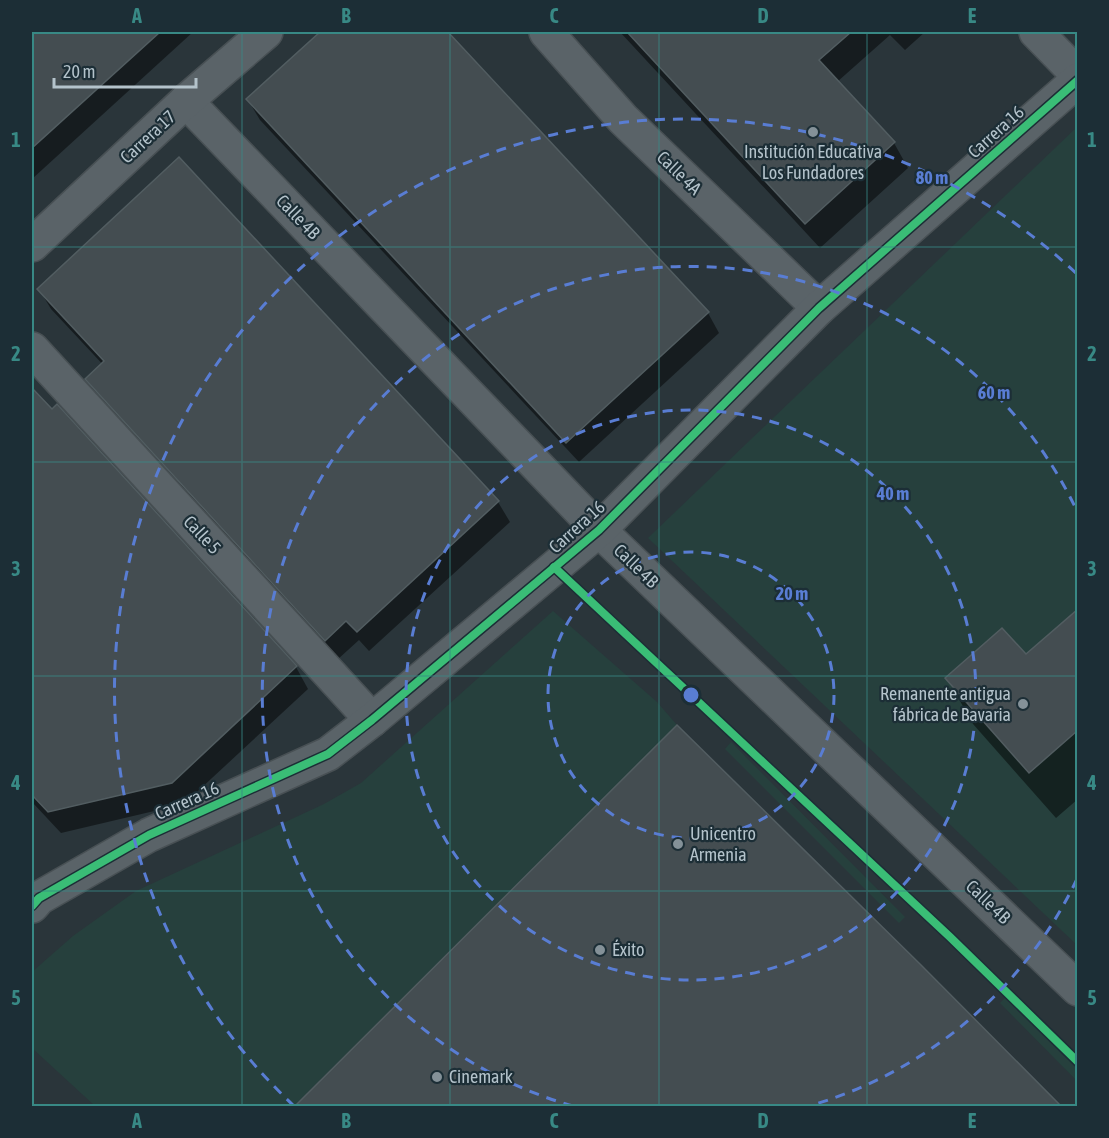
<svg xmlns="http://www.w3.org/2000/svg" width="1109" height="1138" font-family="'Asap Condensed',sans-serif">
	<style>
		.green { fill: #26403d }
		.shadow { fill: #0007 }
		.building { fill: #444d51; stroke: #525d61; stroke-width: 1.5 }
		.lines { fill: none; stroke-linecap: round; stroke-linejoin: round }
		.minor-casing { stroke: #485054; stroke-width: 36 }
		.minor { stroke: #5a6368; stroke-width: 33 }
		.cycleway-casing { stroke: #1c2e36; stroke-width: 11 }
		.cycleway { stroke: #3abd76; stroke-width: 8 }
		.grid { fill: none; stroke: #388985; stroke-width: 1.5; stroke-opacity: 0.55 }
		.ring { fill: none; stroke: #597dd3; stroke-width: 3; stroke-dasharray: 10 8 }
		.poi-dot { fill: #849198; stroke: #1c2e36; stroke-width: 2 }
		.labels { text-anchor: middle; stroke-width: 4.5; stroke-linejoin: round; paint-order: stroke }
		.street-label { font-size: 18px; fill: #b4c3cb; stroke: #1c2e36 }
		.poi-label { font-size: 18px; fill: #b4c3cb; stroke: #1c2e36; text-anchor: start }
		.centre { fill: #597dd3; stroke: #1c2e36; stroke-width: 3 }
		.ring-label { font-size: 18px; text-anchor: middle; font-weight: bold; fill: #597dd3; stroke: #1c2e36; stroke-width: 4.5; stroke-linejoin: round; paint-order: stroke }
		.neatline { fill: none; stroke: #388985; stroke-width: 2 }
		.grid-label { font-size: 20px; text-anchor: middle; font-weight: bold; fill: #388985 }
	</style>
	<rect width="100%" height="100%" fill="#2a353a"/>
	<g class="green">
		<polygon points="1077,127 1077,945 648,538"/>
		<polygon points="553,611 657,702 677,725 294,1106 95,1106 32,1048 32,972 73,936 136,891 324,804 361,783"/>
		<polygon points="731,742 905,917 899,923 725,749"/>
		<polygon points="1006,997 1077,1068 1077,1081 1000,1003"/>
	</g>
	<g class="shadow">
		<polygon points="32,32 193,32 32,179"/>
		<polygon points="322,32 445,32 708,313 719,333 579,462 260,120 248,100"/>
		<polygon points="620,32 925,32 905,50 890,35 837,82 894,143 908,168 820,248"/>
		<polygon points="39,289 498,502 510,522 369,651 359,640 337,660 188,497 176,477 193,461 51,309"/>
		<polygon points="32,390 147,504 296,667 308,689 184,804 61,833 32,802"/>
		<polygon points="1078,612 1078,799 1056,818 973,724 947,678 1026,656"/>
	</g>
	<g class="building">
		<polygon points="32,32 160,32 32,148"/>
		<polygon points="320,32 448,32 709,312 566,443 246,99"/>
		<polygon points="627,32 851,32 819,60 895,142 805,224"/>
		<polygon points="179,157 499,501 357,632 346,621 325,641 85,379 104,361 37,289"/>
		<polygon points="32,388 52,409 57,404 297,666 172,783 48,812 32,795"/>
		<polygon points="1077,610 1077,731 1029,773 945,678 1002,628 1026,654"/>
		<polygon points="677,725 920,964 1062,1107 294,1107"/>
	</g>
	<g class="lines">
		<g class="minor-casing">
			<g id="minor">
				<polyline points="546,32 623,119 819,308"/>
				<polyline points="1036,32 1078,75"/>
				<polyline points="186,101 599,530 1078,989"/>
				<polyline points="32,245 186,101 266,32"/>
				<polyline points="32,349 372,720"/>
				<polyline points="32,906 39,898 149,835 328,754 372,720 599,530 819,308 1078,80"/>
			</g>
		</g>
		<use href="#minor" class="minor"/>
		<g class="cycleway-casing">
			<g id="cycleway">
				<polyline points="554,567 950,937 1078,1062"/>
				<polyline points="32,906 39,898 149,835 328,754 372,720 599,530 819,308 1078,80"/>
			</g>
		</g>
		<use href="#cycleway" class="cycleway"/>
	</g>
	<path class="grid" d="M 242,32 L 242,1106M 450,32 L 450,1106M 659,32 L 659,1106M 867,32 L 867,1106M 32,247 L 1078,247M 32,462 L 1078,462M 32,676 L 1078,676M 32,891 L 1078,891"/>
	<g class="ring">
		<circle cx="691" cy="695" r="143"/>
		<circle cx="691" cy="695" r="285"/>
		<path d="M1077 879A428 428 0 0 1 809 1106M573 1106A428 428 0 1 1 1077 511"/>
		<path d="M294 1106A571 571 0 0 1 1077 274"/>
	</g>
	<g class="poi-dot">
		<circle cx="813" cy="132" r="6"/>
		<circle cx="1023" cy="704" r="6"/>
		<circle cx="678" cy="844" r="6"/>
		<circle cx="600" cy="950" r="6"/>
		<circle cx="437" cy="1077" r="6"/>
	</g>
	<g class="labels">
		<g class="street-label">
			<text transform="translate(996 132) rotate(-42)" y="6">Carrera 16</text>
			<text transform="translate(148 137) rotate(-43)" y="6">Carrera 17</text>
			<text transform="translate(679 173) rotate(44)" y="6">Calle 4A</text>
			<text transform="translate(298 217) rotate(46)" y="6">Calle 4B</text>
			<text transform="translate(577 527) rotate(-42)" y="6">Carrera 16</text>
			<text transform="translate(202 535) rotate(47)" y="6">Calle 5</text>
			<text transform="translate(636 566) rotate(44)" y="6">Calle 4B</text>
			<text transform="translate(187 801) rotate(-24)" y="6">Carrera 16</text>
			<text transform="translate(988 902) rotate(44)" y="6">Calle 4B</text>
		</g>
		<g class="poi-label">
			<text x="813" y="158" text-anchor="middle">Institución Educativa<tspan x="813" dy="21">Los Fundadores</tspan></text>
			<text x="1011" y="700" text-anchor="end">Remanente antigua<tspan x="1011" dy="21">fábrica de Bavaria</tspan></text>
			<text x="690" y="840">Unicentro<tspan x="690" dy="21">Armenia</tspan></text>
			<text x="612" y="956">Éxito</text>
			<text x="449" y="1083">Cinemark</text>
		</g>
	</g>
	<circle cx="691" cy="695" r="9" class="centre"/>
	<g class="ring-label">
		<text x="932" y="184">80 m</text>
		<text x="994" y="399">60 m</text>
		<text x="893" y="500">40 m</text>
		<text x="792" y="600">20 m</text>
	</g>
	<rect width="1109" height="1138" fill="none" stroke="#1c2e36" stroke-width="66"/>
	<path d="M54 78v9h142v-9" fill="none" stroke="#b4c3cb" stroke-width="3"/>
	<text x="63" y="78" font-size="18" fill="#b4c3cb" stroke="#1c2e36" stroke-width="4.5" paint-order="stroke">20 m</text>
	<rect x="33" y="33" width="1043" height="1072" class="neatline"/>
	<g class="grid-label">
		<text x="137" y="23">A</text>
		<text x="346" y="23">B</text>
		<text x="554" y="23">C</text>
		<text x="763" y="23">D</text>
		<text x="972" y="23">E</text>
		<text x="16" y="147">1</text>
		<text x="1092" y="147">1</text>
		<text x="16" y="361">2</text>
		<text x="1092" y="361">2</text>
		<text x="16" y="576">3</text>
		<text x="1092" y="576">3</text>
		<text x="16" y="790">4</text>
		<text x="1092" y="790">4</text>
		<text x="16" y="1005">5</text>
		<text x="1092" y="1005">5</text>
		<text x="137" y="1128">A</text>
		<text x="346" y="1128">B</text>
		<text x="554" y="1128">C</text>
		<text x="763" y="1128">D</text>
		<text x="972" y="1128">E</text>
	</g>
</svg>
